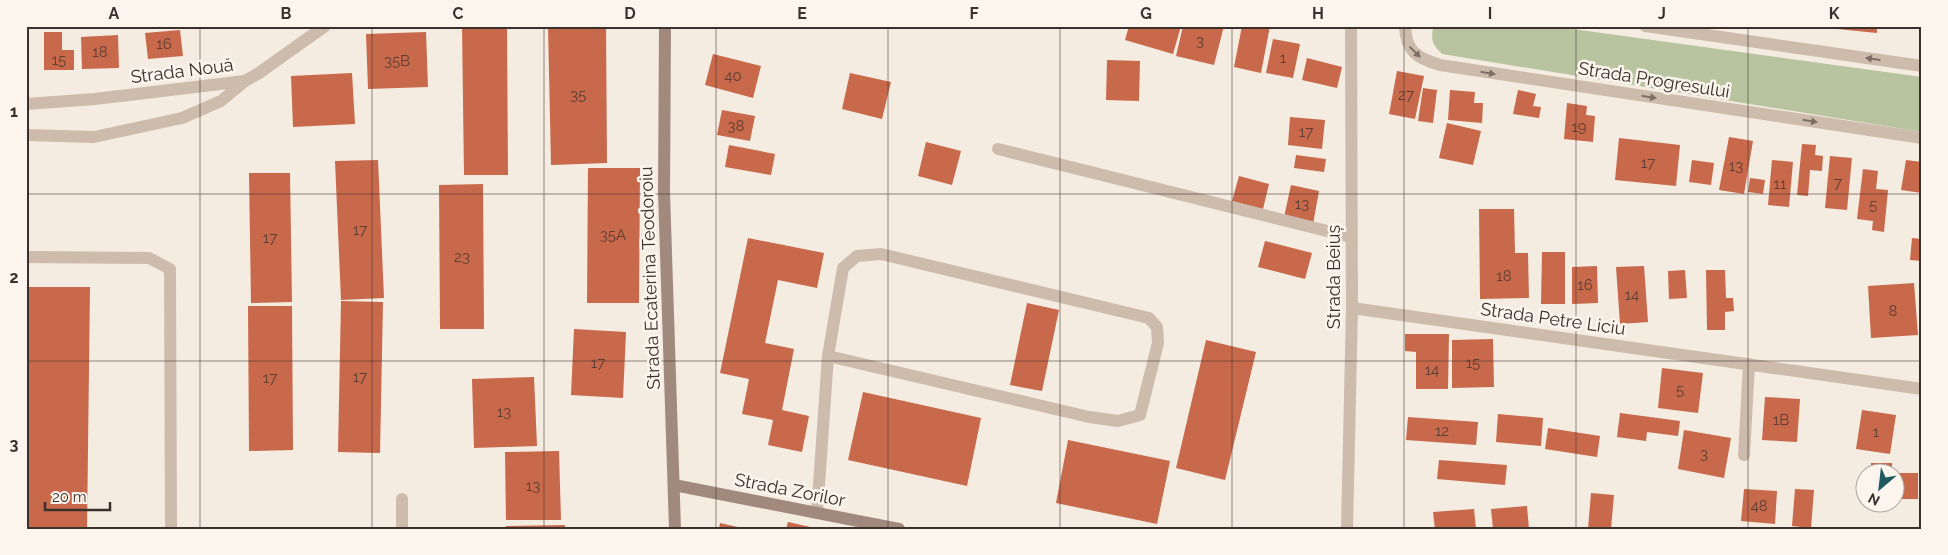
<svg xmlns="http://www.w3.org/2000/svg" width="1948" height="555" font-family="Raleway,sans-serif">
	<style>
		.green { fill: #b8c4a0 }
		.building { fill: #c8694b }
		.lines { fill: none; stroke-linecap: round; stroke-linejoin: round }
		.lane { stroke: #cdbbac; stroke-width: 12 }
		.street { stroke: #cdbbac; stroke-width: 12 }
		.secondary { stroke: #a18a7d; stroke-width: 12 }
		.oneway { fill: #7d6f65 }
		.grid { fill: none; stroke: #3b302b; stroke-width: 1; stroke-opacity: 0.55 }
		.labels { text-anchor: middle; stroke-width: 5; stroke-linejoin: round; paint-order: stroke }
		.number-label { font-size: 15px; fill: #5e3e33 }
		.street-label { font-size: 18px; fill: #3b302b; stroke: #fbf5ee }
		.neatline { fill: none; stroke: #3b302b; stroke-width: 2 }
		.grid-label { font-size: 16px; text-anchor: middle; font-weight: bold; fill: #3b302b }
	</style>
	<rect width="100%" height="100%" fill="#f4ebe1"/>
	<path class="green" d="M 1434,26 L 1551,26 L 1922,77 L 1922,132 L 1442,54 C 1432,45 1430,38 1434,26 Z"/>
	<g class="building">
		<polygon points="462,26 507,26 508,175 464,175"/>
		<polygon points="548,26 606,26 607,163 551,165"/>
		<polygon points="1129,26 1181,26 1173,54 1125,40"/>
		<polygon points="1183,26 1224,26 1214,65 1176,56"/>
		<polygon points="1242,26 1270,26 1261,73 1234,67"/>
		<polygon points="1837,26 1877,26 1877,33 1837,29"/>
		<polygon points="180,30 183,56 148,59 145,33"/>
		<polygon points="44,32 62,32 62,50 74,50 74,70 44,70"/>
		<polygon points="426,32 428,87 368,89 366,34"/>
		<polygon points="118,35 119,68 82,69 81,37"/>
		<polygon points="1273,39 1300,44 1293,78 1266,73"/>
		<polygon points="713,54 761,66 753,98 705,85"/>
		<polygon points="1307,58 1342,67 1337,88 1302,80"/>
		<polygon points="1107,60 1140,61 1139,101 1106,100"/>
		<polygon points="1397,71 1424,76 1415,119 1389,114"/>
		<polygon points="352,73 355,124 293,127 291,76"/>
		<polygon points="850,73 891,82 882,119 842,109"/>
		<polygon points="1423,88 1437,90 1433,123 1418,121"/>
		<polygon points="1450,90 1475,92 1474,103 1483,103 1482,123 1448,120"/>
		<polygon points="1518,90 1536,94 1533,106 1541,107 1539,118 1513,114"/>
		<polygon points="1567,103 1587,106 1586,115 1595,116 1593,142 1564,139"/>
		<polygon points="722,110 755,116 750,141 717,135"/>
		<polygon points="1290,117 1325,120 1322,149 1288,145"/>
		<polygon points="1447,123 1481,131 1473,165 1439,158"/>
		<polygon points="1729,137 1753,141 1744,194 1719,190"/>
		<polygon points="1619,138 1680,145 1676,186 1615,180"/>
		<polygon points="926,142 961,151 952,185 918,176"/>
		<polygon points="1802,144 1816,145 1815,155 1823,156 1822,171 1810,170 1808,196 1797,195"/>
		<polygon points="729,145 775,154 771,175 725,167"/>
		<polygon points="1296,155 1326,159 1324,172 1294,168"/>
		<polygon points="1830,156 1852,158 1847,210 1825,208"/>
		<polygon points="378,160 384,298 341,300 335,161"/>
		<polygon points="1692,160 1714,163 1711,185 1689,182"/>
		<polygon points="1772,160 1793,162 1789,207 1768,205"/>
		<polygon points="1906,160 1922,162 1922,193 1901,190"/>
		<polygon points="588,168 640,168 639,303 587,303"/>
		<polygon points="1863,169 1878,171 1876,189 1888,190 1884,232 1872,230 1873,221 1857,219"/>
		<polygon points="249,173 290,173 292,302 251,303"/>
		<polygon points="1239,176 1269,184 1263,209 1232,201"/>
		<polygon points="1750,178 1765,180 1763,194 1748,192"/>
		<polygon points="483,184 484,329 440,329 439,185"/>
		<polygon points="1291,185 1319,191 1313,224 1284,217"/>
		<polygon points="1479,209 1514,209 1515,253 1528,253 1529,298 1480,299"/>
		<polygon points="748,238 824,253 817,288 778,280 765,343 794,349 782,410 809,416 802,452 768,445 773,420 742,414 749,379 720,373"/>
		<polygon points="1912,238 1922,239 1922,261 1910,260"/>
		<polygon points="1265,241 1312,253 1305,279 1258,267"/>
		<polygon points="1542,252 1565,252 1565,304 1541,304"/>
		<polygon points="1597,266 1598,303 1572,304 1572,267"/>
		<polygon points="1644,266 1648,322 1620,324 1616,267"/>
		<polygon points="1685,270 1687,298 1669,299 1668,271"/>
		<polygon points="1706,270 1725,270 1726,298 1733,298 1734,311 1725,312 1725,330 1707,330"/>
		<polygon points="1914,283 1918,335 1871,338 1868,286"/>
		<polygon points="26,287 90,287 87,529 26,529"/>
		<polygon points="341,301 383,302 380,453 338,452"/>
		<polygon points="1027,303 1059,310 1042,391 1010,385"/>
		<polygon points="248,306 292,306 293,450 249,451"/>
		<polygon points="574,329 626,332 623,398 571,395"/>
		<polygon points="1405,334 1449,334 1448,389 1416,389 1416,352 1405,351"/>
		<polygon points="1493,339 1494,387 1452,388 1452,340"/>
		<polygon points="1206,340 1256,352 1225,480 1176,468"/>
		<polygon points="1662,368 1703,373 1698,413 1658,408"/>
		<polygon points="534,377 537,446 474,448 472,379"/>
		<polygon points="863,392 981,418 967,486 848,460"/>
		<polygon points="1765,397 1800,399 1797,442 1762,440"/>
		<polygon points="1862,410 1896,415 1890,454 1856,449"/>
		<polygon points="1620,413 1680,421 1678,436 1647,432 1646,441 1617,437"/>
		<polygon points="1498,414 1543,418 1541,446 1496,442"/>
		<polygon points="1408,417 1478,422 1476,445 1406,440"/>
		<polygon points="1548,428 1600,436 1597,457 1545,449"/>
		<polygon points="1684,430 1731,438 1724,478 1678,469"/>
		<polygon points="1068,440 1170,461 1157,524 1056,503"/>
		<polygon points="559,451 561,520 506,520 505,452"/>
		<polygon points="1439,460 1507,465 1505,485 1437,479"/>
		<rect x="1871" y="463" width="21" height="9"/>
		<rect x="1896" y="473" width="22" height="26"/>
		<polygon points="1744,489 1777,491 1775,524 1741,521"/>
		<polygon points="1795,489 1814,490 1811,528 1792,526"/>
		<polygon points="1591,493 1614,495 1611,529 1588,529"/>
		<polygon points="1527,506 1529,529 1493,529 1491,509"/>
		<polygon points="1474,509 1476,529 1435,529 1433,512"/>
		<polygon points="788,522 815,528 815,529 786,529"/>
		<polygon points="720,523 742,528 742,529 719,529"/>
		<polygon points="565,525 565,529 506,529 506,526"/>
	</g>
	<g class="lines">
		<g class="lane">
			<polyline points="26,135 94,137 182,118 221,101 245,81"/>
			<polyline points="26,257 149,258 170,269 171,529"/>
			<polyline points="817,513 828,356 843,268 857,256 881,254 1149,318 1157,327 1158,343 1140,415 1118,421 1089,417 828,356"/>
		</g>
		<g class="street">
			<path d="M 1405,26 C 1406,52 1417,58 1440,65 L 1922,138"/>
			<polyline points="1645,26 1922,66"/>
			<polyline points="26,104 95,99 245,81 259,73 325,26"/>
			<polyline points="998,149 1351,237"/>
			<polyline points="1352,308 1922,389"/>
			<polyline points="1744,455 1749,364"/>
			<polyline points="402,499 402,529"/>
			<polyline points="1347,529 1352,308 1351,26"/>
		</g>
		<g class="secondary">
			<polyline points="665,26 664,192 675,529"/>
			<polyline points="674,485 899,529"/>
		</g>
	</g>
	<defs><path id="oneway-solid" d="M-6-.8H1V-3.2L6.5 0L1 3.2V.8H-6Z" transform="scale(1.25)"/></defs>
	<g class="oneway">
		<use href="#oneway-solid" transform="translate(1415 52) rotate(44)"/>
		<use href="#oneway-solid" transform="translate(1873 59) rotate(-172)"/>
		<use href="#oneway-solid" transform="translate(1488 73) rotate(9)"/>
		<use href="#oneway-solid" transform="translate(1649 97) rotate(9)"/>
		<use href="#oneway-solid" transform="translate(1810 121) rotate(9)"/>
	</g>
	<path class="grid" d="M 200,26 L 200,529M 372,26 L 372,529M 544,26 L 544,529M 716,26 L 716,529M 888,26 L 888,529M 1060,26 L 1060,529M 1232,26 L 1232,529M 1404,26 L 1404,529M 1576,26 L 1576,529M 1748,26 L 1748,529M 26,194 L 1922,194M 26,361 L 1922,361"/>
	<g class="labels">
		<g class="number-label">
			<text x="1200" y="46">3</text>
			<text x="164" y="49">16</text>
			<text x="100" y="57">18</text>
			<text x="1283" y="63">1</text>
			<text x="59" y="65">15</text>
			<text x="397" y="66">35B</text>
			<text x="733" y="81">40</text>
			<text x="578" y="100">35</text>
			<text x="1406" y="100">27</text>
			<text x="736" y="131">38</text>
			<text x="1579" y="132">19</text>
			<text x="1306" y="137">17</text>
			<text x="1648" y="168">17</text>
			<text x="1736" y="171">13</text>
			<text x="1838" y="188">7</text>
			<text x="1780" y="189">11</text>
			<text x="1302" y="209">13</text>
			<text x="1873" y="210">5</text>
			<text x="360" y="235">17</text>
			<text x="613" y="240">35A</text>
			<text x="270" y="243">17</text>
			<text x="462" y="262">23</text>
			<text x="1504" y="281">18</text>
			<text x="1585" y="290">16</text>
			<text x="1632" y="300">14</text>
			<text x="1893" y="316">8</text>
			<text x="598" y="368">17</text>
			<text x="1473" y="368">15</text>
			<text x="1432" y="375">14</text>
			<text x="360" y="382">17</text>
			<text x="270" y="383">17</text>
			<text x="1680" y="395">5</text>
			<text x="504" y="417">13</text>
			<text x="1781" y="425">1B</text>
			<text x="1442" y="436">12</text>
			<text x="1876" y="437">1</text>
			<text x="1704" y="459">3</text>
			<text x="533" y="491">13</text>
			<text x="1759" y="511">48</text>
		</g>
		<g class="street-label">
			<text transform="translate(182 71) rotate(-7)" y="6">Strada Nouă</text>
			<text transform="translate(1654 80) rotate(9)" y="6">Strada Progresului</text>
			<text transform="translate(1334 277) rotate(-90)" y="6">Strada Beiuș</text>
			<text transform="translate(650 278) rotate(-92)" y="6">Strada Ecaterina Teodoroiu</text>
			<text transform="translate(1553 319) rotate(8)" y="6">Strada Petre Liciu</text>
			<text transform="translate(790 490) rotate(11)" y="6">Strada Zorilor</text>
		</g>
	</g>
	<rect width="1948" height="555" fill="none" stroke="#fbf5ee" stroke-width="55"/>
	<g transform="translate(1880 488) rotate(208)"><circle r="24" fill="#fbf5ee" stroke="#aea6a0"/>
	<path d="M0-4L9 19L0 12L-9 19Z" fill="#1f5a5e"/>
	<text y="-8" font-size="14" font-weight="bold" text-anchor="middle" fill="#3b302b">N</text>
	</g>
	<path d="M45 502v8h65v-8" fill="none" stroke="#3b302b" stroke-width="2.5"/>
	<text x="52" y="502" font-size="15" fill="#3b302b" stroke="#fbf5ee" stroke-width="4" paint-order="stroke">20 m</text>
	<rect x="28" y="28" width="1892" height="500" class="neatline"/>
	<g class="grid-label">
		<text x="114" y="19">A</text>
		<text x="286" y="19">B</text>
		<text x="458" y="19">C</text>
		<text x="630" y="19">D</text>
		<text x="802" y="19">E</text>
		<text x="974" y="19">F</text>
		<text x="1146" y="19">G</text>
		<text x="1318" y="19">H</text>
		<text x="1490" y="19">I</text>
		<text x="1662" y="19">J</text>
		<text x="1834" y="19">K</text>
		<text x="14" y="117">1</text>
		<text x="14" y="283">2</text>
		<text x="14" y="450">3</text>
	</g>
</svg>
